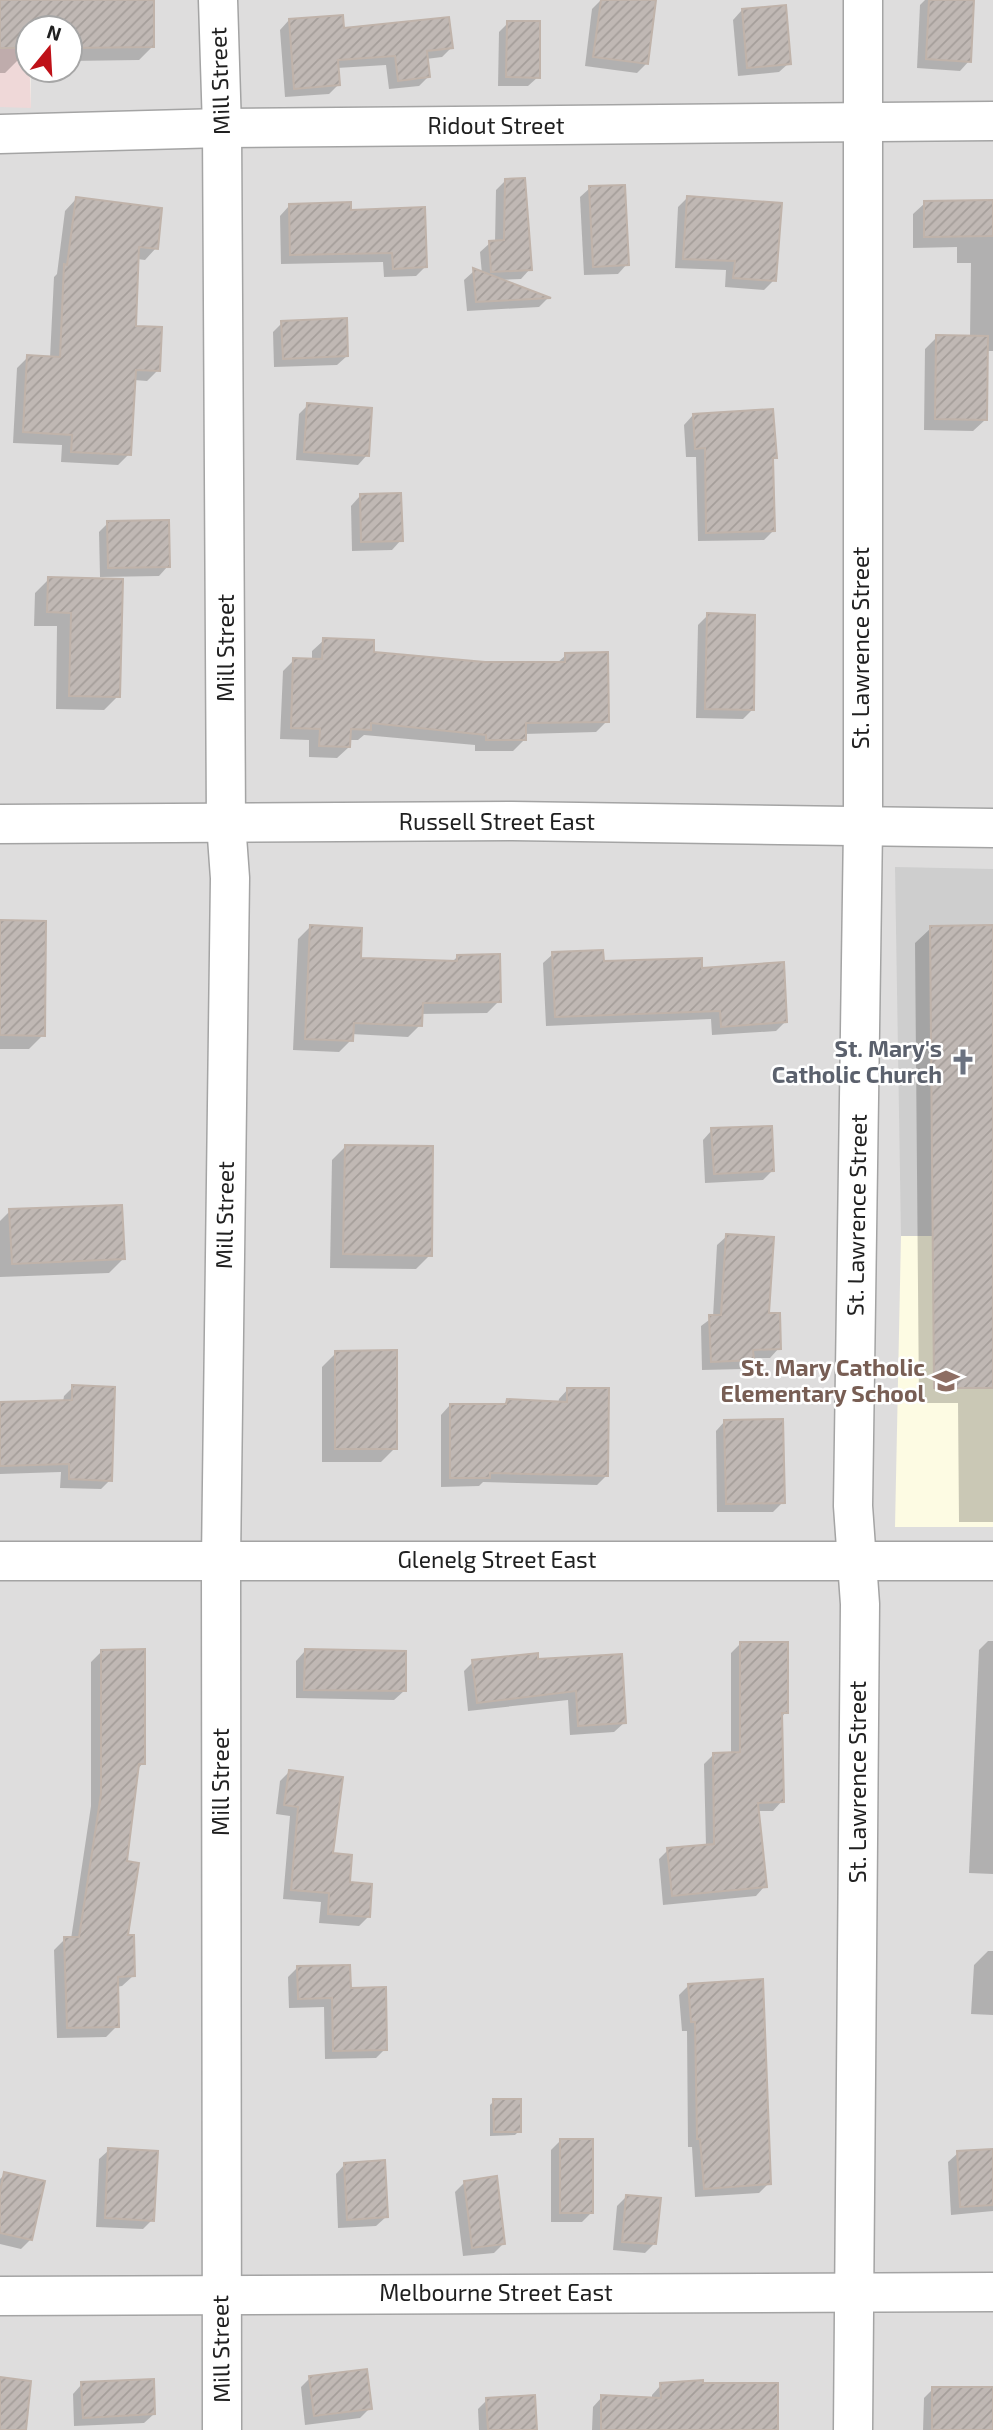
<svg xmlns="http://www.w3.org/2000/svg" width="993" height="2430" font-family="'Exo 2',sans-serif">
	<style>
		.residential { fill: #dedddd }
		.commercial { fill: #efd8d8 }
		.education { fill: #fdfbe3 }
		.religious { fill: #cecece }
		.shadow { fill: #0003 }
		.building { fill: url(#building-hatch); stroke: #c0b3aa; stroke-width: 2 }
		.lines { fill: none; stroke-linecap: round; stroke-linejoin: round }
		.street-casing { stroke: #a4a4a4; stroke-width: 41 }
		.street { stroke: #fff; stroke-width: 38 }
		.labels { text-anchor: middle; stroke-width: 5; stroke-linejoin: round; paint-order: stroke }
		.street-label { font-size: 23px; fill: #202020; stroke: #fff }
		.worship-label { font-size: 23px; font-weight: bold; fill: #5b616d; stroke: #fff; text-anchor: end }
		.education-label { font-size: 23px; font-weight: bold; fill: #785e54; stroke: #fff; text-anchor: end }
	</style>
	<defs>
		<pattern id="building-hatch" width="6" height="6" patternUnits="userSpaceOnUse" patternTransform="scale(1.75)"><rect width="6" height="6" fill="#c0b8b4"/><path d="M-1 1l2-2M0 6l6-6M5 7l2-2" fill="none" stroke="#a59e9a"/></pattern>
	</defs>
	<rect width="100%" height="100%" fill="#f0ece7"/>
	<polygon class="residential" points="29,0 993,0 993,2430 0,2430 0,107 31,107 31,70 70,70 70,28"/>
	<polygon class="commercial" points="0,0 28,28 31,108 0,107"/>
	<polygon class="education" points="901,1236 993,1236 993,1527 895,1527"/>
	<polygon class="religious" points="895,867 993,869 993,1236 901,1236"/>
	<g class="shadow">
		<polygon points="0,0 152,0 153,46 139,60 70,61 70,28 28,28 28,61 17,61 5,73 0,73"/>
		<polygon points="601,0 655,0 647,63 637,73 585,66 592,9"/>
		<polygon points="925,0 972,0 969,61 960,71 917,68 920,5"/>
		<polygon points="742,10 789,63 779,72 738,76 733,20"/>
		<polygon points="289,20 342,30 451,48 442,57 426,59 428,77 419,86 389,89 386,65 337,68 339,84 329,94 285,97 280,30"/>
		<polygon points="508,23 538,77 528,86 498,86 499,32"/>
		<polygon points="506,180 530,269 521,279 497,280 547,299 539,307 467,311 464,280 474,271 482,274 480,252 490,243 495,242 496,190"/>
		<polygon points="590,188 627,264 618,274 584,275 580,197"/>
		<polygon points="687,198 774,280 764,290 725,287 726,270 675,268 678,207"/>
		<polygon points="76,199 156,248 145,260 137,259 134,327 158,370 147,381 134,380 129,454 118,465 61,462 62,445 13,443 17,368 28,357 50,358 54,277 57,274 65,211"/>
		<polygon points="993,202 993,351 986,351 985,420 973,431 924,430 925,349 937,337 970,337 971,263 957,263 957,247 913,248 913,214 925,203"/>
		<polygon points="289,206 350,212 425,267 416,276 384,277 383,262 281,264 280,216"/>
		<polygon points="282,323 347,356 337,365 274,367 273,332"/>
		<polygon points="308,405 367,455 358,465 296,460 299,414"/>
		<polygon points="693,415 775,457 771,461 773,531 764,540 698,541 696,457 686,457 684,425"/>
		<polygon points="360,496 401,540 392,550 352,551 351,506"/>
		<polygon points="108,523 168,566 159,576 100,577 99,532"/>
		<polygon points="49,579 121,580 118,696 104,710 56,709 57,626 34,626 35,593"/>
		<polygon points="708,615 752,710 743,719 696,718 698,625"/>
		<polygon points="324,640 372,653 485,664 556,664 566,655 607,721 596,732 524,734 524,740 513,751 475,751 475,745 364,735 358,740 349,740 349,747 337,758 309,757 309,740 280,739 283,671 294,660 312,660 312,651"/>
		<polygon points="0,922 43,1035 29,1049 0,1049"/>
		<polygon points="310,927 359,960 451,963 458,956 499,1001 487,1013 420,1014 420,1025 408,1037 351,1034 351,1040 339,1052 293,1050 298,939"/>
		<polygon points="993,927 993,1522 959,1522 958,1403 919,1403 915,943 931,928"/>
		<polygon points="553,954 602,963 700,970 786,1021 776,1031 712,1035 711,1019 546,1026 543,963"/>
		<polygon points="712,1130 772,1171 763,1180 705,1183 703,1140"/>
		<polygon points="346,1146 430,1255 416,1269 330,1268 332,1160"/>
		<polygon points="10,1211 123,1259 109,1273 0,1277 0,1221"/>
		<polygon points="727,1236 767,1315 779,1348 770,1358 752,1358 743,1369 702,1370 701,1326 713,1317 717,1245"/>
		<polygon points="336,1353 395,1448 381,1462 322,1462 322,1367"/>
		<polygon points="73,1387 110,1480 101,1489 60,1488 61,1472 0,1474 0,1403 63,1402 64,1396"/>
		<polygon points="568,1389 606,1476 597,1485 483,1482 479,1486 441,1487 441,1415 450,1405 503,1405 507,1401 558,1404 559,1399"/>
		<polygon points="725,1421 783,1502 773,1512 717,1512 716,1431"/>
		<polygon points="988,1641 993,1641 993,1874 969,1873 979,1650"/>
		<polygon points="741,1643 786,1712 781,1718 782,1801 773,1811 757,1811 765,1886 756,1896 663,1905 659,1859 668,1850 706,1846 704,1764 713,1755 731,1754 731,1653"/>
		<polygon points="102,1651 143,1763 136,1771 125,1863 126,1937 133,1976 122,1986 116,1987 117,2026 106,2037 57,2038 54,1950 65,1939 71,1939 91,1806 91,1662"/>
		<polygon points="305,1651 404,1691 394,1700 296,1698 296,1661"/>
		<polygon points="537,1661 624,1723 614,1732 570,1735 568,1700 468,1711 464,1671 473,1662"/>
		<polygon points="289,1772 331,1855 368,1917 359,1926 319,1923 321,1902 283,1899 290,1816 276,1814 280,1781"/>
		<polygon points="988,1951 993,1951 993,2040 993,2015 971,2014 974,1965"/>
		<polygon points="298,1967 349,1990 385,2049 376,2058 325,2059 324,2007 289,2008 288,1977"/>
		<polygon points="689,1985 769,2183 759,2193 695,2197 692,2147 688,2147 687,2031 682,2031 679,1995"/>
		<polygon points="494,2101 519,2131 515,2135 490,2136 490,2105"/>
		<polygon points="560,2141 592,2212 582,2222 551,2222 551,2150"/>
		<polygon points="109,2150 152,2220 143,2229 96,2227 99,2159"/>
		<polygon points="993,2151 993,2211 951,2215 948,2162 958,2153"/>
		<polygon points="345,2164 386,2217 376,2226 338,2228 336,2174"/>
		<polygon points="5,2174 31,2239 21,2249 0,2244 0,2179"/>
		<polygon points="465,2182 503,2244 494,2253 463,2256 455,2192"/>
		<polygon points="626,2197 654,2244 645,2253 613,2250 617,2206"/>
		<polygon points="310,2378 370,2408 360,2418 305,2425 301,2387"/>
		<polygon points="82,2384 154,2414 144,2423 74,2426 73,2394"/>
		<polygon points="661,2385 702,2385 776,2430 592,2430 593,2407 602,2397 652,2399 652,2395"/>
		<polygon points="933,2389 991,2430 923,2430 924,2398"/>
		<polygon points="487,2400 536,2430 479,2430 478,2409"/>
	</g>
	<g class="building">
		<polygon points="0,0 154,0 154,47 70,48 70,28 28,28 28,48 0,48"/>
		<polygon points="601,0 656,0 648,64 593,57"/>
		<polygon points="929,0 974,0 971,62 926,59"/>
		<polygon points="786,5 791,64 747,68 742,9"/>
		<polygon points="343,15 344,28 449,17 453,48 427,51 430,77 398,81 395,56 338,60 340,85 294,89 289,19"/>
		<polygon points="507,21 540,21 540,78 506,77"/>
		<polygon points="525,178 532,270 491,272 489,241 504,240 505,179"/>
		<polygon points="625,185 629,265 593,267 589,186"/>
		<polygon points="687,196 782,203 776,281 733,278 735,261 683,259"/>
		<polygon points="76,197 162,208 158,249 139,247 136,326 162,327 160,371 136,370 131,455 71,452 72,435 23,432 27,355 60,357 64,264 67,265"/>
		<polygon points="993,200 993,236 924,237 924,201"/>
		<polygon points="351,202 351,210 425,207 427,267 393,269 392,253 290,255 289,204"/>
		<polygon points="473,268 551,298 476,302"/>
		<polygon points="347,318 348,356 283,359 281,321"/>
		<polygon points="936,335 988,336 987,420 935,419"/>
		<polygon points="307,403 372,408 369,456 304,452"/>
		<polygon points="773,409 777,458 773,458 775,531 706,533 705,448 695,449 693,414"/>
		<polygon points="401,493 403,541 361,542 360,494"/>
		<polygon points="169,520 170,567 108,568 107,521"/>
		<polygon points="48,577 123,579 120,697 69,696 71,613 47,612"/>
		<polygon points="707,613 755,615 754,710 705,709"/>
		<polygon points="323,638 374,640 374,652 485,662 565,662 565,653 608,652 609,722 526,723 526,740 486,740 486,735 371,723 371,730 351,729 350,747 319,746 320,729 291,728 293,658 322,659"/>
		<polygon points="0,920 46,921 45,1036 0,1035"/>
		<polygon points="310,925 362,928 361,958 457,961 457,955 500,954 501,1002 423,1003 422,1026 354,1023 353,1041 305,1039"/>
		<polygon points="993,925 993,1388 934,1388 930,926"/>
		<polygon points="603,950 604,961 702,958 702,968 784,962 787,1022 721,1027 720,1011 555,1017 552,952"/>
		<polygon points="772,1126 774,1171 714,1174 711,1128"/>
		<polygon points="345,1145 433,1146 432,1256 343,1254"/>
		<polygon points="122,1205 125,1259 12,1264 9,1209"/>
		<polygon points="726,1234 774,1237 769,1313 780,1313 781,1349 753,1350 754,1360 711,1362 709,1315 721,1315"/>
		<polygon points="397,1350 397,1449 335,1449 335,1351"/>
		<polygon points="72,1385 115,1387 112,1481 69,1479 69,1464 0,1466 0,1402 72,1400"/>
		<polygon points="567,1388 609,1388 608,1476 490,1473 490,1478 450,1478 450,1404 506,1404 507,1399 567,1402"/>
		<polygon points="783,1419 785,1503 726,1504 724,1420"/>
		<polygon points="740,1642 788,1642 788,1713 782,1713 784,1802 758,1803 767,1887 672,1896 667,1848 714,1844 713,1753 740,1752"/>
		<polygon points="145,1649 145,1764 139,1764 127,1861 139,1863 128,1935 134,1935 135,1976 118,1977 119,2027 67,2028 64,1937 79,1937 101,1794 101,1650"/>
		<polygon points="305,1649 406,1651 406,1691 304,1690"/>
		<polygon points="538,1653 538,1659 622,1654 626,1723 578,1726 576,1691 477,1703 472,1660"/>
		<polygon points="289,1770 343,1777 333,1853 352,1855 350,1882 372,1884 370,1917 328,1914 329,1893 291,1890 298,1807 284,1805"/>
		<polygon points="350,1965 351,1988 386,1987 387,2050 333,2051 332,1998 298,1999 297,1966"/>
		<polygon points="763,1979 771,2184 704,2189 700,2139 697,2139 695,2022 691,2022 688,1984"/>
		<polygon points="493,2099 521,2099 521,2132 494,2132"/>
		<rect x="560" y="2139" width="33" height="74"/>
		<polygon points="108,2148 158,2151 154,2221 105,2218"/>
		<polygon points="993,2149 993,2205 960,2207 957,2151"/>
		<polygon points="385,2160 388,2217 347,2220 344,2163"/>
		<polygon points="4,2172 45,2181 32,2240 0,2233 0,2191"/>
		<polygon points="497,2176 505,2244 472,2248 464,2181"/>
		<polygon points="626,2195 661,2198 656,2244 622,2242"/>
		<polygon points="367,2369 372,2409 314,2416 309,2376"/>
		<polygon points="0,2377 31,2381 26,2430 0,2430"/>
		<polygon points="154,2379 155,2414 83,2418 81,2382"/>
		<polygon points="703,2380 703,2383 778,2383 778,2430 601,2430 601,2395 661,2398 660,2383"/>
		<rect x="932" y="2387" width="61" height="43"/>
		<polygon points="535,2395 537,2430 488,2430 486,2398"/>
	</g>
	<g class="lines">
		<g class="street-casing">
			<g id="street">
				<polyline points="218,0 222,128 226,823 230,878 221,1560 222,2430"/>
				<polyline points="0,134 222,128 993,121"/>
				<polyline points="0,824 512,821 993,828"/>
				<polyline points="0,1561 993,1561"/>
				<polyline points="0,2296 993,2292"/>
				<polyline points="853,2430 860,1604 853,1506 863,827 863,0"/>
			</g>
		</g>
		<use href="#street" class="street"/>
	</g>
	<defs>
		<g id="church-bare" transform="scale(2.1)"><path d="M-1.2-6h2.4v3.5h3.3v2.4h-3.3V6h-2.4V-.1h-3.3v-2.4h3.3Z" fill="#6b7280" stroke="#fff" stroke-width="2.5" paint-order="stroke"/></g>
		<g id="school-bare" transform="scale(2.1)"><path d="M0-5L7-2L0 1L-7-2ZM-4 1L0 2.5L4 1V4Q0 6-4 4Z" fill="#8d6e63" stroke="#fff" stroke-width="2.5" paint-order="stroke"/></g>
	</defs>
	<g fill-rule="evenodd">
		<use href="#church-bare" x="963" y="1062"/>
		<use href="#school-bare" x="946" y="1381"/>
	</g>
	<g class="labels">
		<g class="street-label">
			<text transform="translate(220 81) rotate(-92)" y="8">Mill Street</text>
			<text x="496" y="134">Ridout Street</text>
			<text transform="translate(226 648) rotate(-90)" y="8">Mill Street</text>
			<text transform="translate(861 648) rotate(-90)" y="8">St. Lawrence Street</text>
			<text x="497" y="830">Russell Street East</text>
			<text transform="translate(225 1215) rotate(-89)" y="8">Mill Street</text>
			<text transform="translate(857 1215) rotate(-89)" y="8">St. Lawrence Street</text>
			<text x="497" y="1568">Glenelg Street East</text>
			<text transform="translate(221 1782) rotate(-90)" y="8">Mill Street</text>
			<text transform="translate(858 1782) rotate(-90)" y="8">St. Lawrence Street</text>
			<text x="496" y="2301">Melbourne Street East</text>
			<text transform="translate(221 2349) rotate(-91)" y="8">Mill Street</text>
		</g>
		<g class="worship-label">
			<text x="942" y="1057">St. Mary's<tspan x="942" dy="26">Catholic Church</tspan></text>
		</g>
		<g class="education-label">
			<text x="925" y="1376">St. Mary Catholic<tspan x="925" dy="26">Elementary School</tspan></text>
		</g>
	</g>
	<g transform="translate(49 49) rotate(18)"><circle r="33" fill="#ffffff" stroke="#a6a6a6" stroke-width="2"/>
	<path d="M0-5L12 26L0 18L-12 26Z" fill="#bf1118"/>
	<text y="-10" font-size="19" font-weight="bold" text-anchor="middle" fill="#202020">N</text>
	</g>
</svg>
